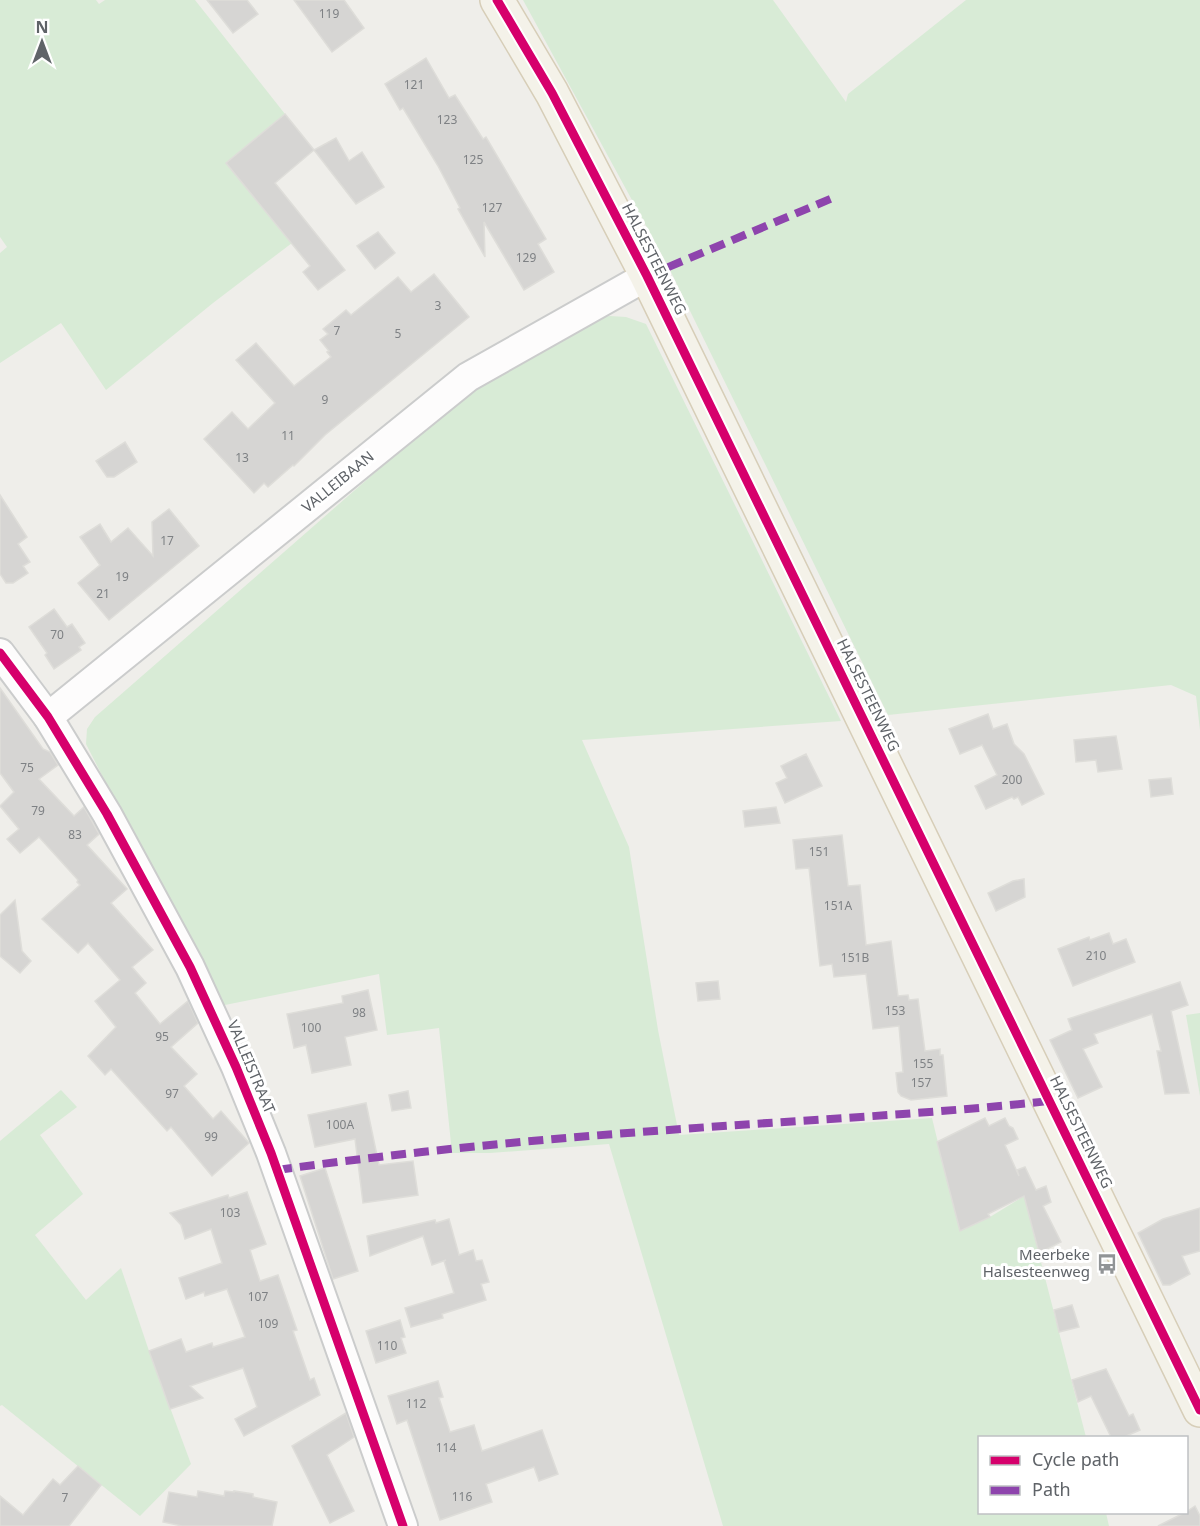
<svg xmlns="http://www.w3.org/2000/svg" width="1200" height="1526" font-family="'Noto Sans',sans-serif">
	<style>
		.green { fill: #d8ebd6 }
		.building { fill: #d6d5d3; stroke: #deddd9; stroke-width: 1.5 }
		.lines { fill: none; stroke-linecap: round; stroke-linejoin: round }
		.minor-casing { stroke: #cbcccc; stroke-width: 32 }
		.major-casing { stroke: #d7ceb8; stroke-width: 36 }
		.minor { stroke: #fdfcfc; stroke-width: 28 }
		.major { stroke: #f4f2e9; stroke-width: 33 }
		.quiet { stroke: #8e44ad; stroke-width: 8; stroke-dasharray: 15 8; stroke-linecap: butt }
		.cycleway-casing { stroke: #fff; stroke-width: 13 }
		.cycleway { stroke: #d6006c; stroke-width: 9 }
		.labels { text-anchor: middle; stroke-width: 6; stroke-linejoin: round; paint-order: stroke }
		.number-label { font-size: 12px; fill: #7e8184 }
		.street-label { font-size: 15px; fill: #5f6368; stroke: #fff }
		.poi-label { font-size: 15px; fill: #5f6368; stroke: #fff; text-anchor: end }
	</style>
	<rect width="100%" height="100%" fill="#efeeea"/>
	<g class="green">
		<polygon points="0,0 96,0 99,4 105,0 195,0 285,114 226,163 292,243 213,303 106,390 61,323 0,363 0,253 7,247 0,237"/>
		<polygon points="523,0 773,0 846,102 848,94 966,0 1200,0 1200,730 1196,696 1171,685 888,715 669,268"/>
		<polygon points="610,316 626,317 646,324 841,721 582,740 629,847 658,1030 679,1135 932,1118 940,1151 990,1217 1024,1196 1086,1437 980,1438 980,1512 1106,1513 1109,1526 723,1526 609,1144 490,1153 452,1153 439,1028 387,1035 379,974 220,1006 86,744 87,729 95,717 481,380 594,318"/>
		<polygon points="1200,1013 1200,1096 1186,1015"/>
		<polygon points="61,1090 77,1107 40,1135 83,1194 35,1235 86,1300 121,1268 149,1351 191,1464 140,1516 2,1405 0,1406 0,1141"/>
	</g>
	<g class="building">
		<polygon points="207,0 247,0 258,14 233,33"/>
		<polygon points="294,0 344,0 364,28 332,52"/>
		<polygon points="426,58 449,98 455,95 483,139 486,137 546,239 538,244 554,272 524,290 484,222 485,257 458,209 460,208 438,166 403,108 400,110 385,84"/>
		<polygon points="285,114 314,150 275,183 345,270 318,290 303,272 310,266 226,163"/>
		<polygon points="336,138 349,161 362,152 384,187 356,204 314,150"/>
		<polygon points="378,232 395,253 375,269 357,246"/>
		<polygon points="434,274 469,317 325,435 294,466 293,465 268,487 264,483 254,493 204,439 232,412 248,429 275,403 236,360 256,343 294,386 331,357 327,352 329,351 320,340 328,334 323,329 346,310 351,315 398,277 411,292"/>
		<polygon points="125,442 137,462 114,477 107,477 96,461"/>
		<polygon points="0,495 27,537 18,544 30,562 23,566 28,573 13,583 6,583 0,574"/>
		<polygon points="169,509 199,546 109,620 78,583 100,565 80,537 100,524 111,542 128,528 153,556 152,522"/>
		<polygon points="54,609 67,627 72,624 85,643 79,647 81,650 54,669 45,655 47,653 29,627"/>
		<polygon points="0,688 43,749 50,752 58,765 39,779 74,816 84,807 99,834 87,845 127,889 111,903 153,950 132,967 146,983 135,993 160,1024 188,1001 198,1023 171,1047 197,1074 184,1086 213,1119 221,1111 249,1143 212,1176 171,1127 167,1131 111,1069 105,1075 88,1056 116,1027 95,1001 120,980 88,943 78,953 42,919 80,885 77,882 78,880 39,837 20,853 7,839 19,829 0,806 14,792 0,773"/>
		<polygon points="988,714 993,729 1007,724 1014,744 1024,754 1044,794 1022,805 1018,797 1014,799 1012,797 986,809 975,786 997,775 982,745 960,754 949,729"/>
		<polygon points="1116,736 1122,769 1098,772 1096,760 1076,762 1074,740"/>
		<polygon points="806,754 822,786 785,803 776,783 787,778 781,766"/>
		<polygon points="1171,778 1173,794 1151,797 1149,780"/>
		<polygon points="776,807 780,823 745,827 743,811"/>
		<polygon points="842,835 848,886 860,885 866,945 891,941 898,996 908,995 909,1000 918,999 925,1051 940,1049 940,1055 943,1055 947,1096 911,1100 901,1096 898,1092 896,1073 903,1072 899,1026 873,1029 866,974 834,977 832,964 820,966 809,868 796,869 793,840"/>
		<polygon points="1024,879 1025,897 996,911 988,893 1013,881"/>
		<polygon points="15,900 22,951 31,961 20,973 0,956 0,915"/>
		<polygon points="1109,933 1113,944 1126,939 1135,962 1073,986 1058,949 1089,937 1090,940"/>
		<polygon points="718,981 720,999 698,1001 696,983"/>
		<polygon points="1180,982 1188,1005 1171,1011 1189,1093 1165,1094 1157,1051 1161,1051 1152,1014 1094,1034 1098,1043 1083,1049 1102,1087 1078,1098 1050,1040 1072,1030 1068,1019"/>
		<polygon points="368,990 377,1030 345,1037 351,1065 312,1073 306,1045 294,1048 287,1014 343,1003 342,996"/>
		<polygon points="408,1091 411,1108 392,1111 389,1095"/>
		<polygon points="366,1103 379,1165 413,1161 418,1195 363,1203 355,1139 315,1147 308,1115"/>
		<polygon points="985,1118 989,1126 1005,1118 1009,1126 1013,1128 1018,1139 1005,1145 1019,1176 1017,1170 1025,1167 1036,1190 1046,1186 1051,1202 1043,1206 1061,1242 1039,1253 1024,1196 988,1214 990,1217 960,1231 937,1142"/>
		<polygon points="325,1168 358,1271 333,1279 300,1176"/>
		<polygon points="247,1192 266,1244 250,1250 260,1281 278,1275 297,1330 293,1331 310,1380 314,1378 320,1395 244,1436 235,1419 257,1407 243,1368 190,1386 203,1398 170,1409 149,1351 181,1339 186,1352 212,1343 213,1347 245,1337 227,1289 205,1296 204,1292 186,1299 179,1278 222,1263 211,1229 185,1239 181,1225 170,1213 228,1195 229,1198"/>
		<polygon points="1200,1208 1200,1251 1182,1256 1190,1274 1170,1285 1163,1285 1138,1233 1163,1219"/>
		<polygon points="449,1219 459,1255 473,1250 476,1261 482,1260 489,1282 481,1284 486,1300 442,1314 443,1318 411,1327 405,1308 454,1293 444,1261 446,1260 432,1265 423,1236 370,1256 367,1236 435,1220 436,1223"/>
		<polygon points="1072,1305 1079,1327 1059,1332 1054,1310"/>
		<polygon points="400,1320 405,1337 401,1338 406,1353 376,1363 366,1331"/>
		<polygon points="1106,1369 1129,1416 1133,1414 1140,1430 1124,1437 1111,1437 1091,1396 1078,1402 1072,1380"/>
		<polygon points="438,1381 443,1397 439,1398 450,1432 474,1425 482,1451 542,1430 558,1474 539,1481 534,1467 486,1484 492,1502 440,1520 407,1420 397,1424 388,1396"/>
		<polygon points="346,1413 354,1437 327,1455 354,1511 330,1523 292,1446"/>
		<polygon points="78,1466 101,1485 69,1526 0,1526 0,1496 23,1515 53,1479 60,1485"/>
		<polygon points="198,1491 224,1496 225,1491 234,1492 234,1491 253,1494 253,1497 277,1502 272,1526 182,1526 163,1522 169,1492 197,1497"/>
		<polygon points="1195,1506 1200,1516 1200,1526 1158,1526 1186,1512"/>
	</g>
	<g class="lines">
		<g class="minor-casing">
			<g id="minor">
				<polyline points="0,653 48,717 107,814 190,967 236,1067 271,1153 403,1526"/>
				<polyline points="48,717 468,377 647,276"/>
			</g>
		</g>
		<g class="major-casing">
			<polyline id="major" points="497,0 552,93 647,276 1200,1410"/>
		</g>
		<use href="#minor" class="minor"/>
		<use href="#major" class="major"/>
		<g class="quiet">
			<polyline points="647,276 835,197"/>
			<path d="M 277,1170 C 407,1152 539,1139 669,1130 C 796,1120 923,1115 1049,1101"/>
		</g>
		<g class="cycleway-casing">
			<g id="cycleway">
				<polyline points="497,0 552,93 647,276 1200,1410"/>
				<polyline points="0,653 48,717 107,814 190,967 236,1067 271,1153 403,1526"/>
			</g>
		</g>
		<use href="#cycleway" class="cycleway"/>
	</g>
	<defs>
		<g id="bus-bare" transform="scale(1.62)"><path d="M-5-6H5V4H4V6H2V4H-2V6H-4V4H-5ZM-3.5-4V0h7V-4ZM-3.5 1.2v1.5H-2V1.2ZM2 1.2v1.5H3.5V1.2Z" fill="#919496" stroke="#fff" stroke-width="2.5" paint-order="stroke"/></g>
	</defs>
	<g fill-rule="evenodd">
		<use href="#bus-bare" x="1107" y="1264"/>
	</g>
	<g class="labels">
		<g class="number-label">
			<text x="329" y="18">119</text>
			<text x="414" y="89">121</text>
			<text x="447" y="124">123</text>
			<text x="473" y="164">125</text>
			<text x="492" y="212">127</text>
			<text x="526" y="262">129</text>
			<text x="438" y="310">3</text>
			<text x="337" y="335">7</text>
			<text x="398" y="338">5</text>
			<text x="325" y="404">9</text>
			<text x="288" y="440">11</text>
			<text x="242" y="462">13</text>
			<text x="167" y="545">17</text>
			<text x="122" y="581">19</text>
			<text x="103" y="598">21</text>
			<text x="57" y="639">70</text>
			<text x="27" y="772">75</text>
			<text x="1012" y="784">200</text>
			<text x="38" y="815">79</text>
			<text x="75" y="839">83</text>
			<text x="819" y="856">151</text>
			<text x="838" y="910">151A</text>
			<text x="1096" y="960">210</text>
			<text x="855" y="962">151B</text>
			<text x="895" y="1015">153</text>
			<text x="359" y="1017">98</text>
			<text x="311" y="1032">100</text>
			<text x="162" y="1041">95</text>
			<text x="923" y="1068">155</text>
			<text x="921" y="1087">157</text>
			<text x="172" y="1098">97</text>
			<text x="340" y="1129">100A</text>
			<text x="211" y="1141">99</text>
			<text x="230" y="1217">103</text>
			<text x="258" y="1301">107</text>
			<text x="268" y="1328">109</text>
			<text x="387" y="1350">110</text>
			<text x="416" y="1408">112</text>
			<text x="446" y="1452">114</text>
			<text x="462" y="1501">116</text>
			<text x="65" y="1502">7</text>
		</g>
		<g class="street-label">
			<text transform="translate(654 259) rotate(63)" y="5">HALSESTEENWEG</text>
			<text transform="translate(338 482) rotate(-39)" y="5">VALLEIBAAN</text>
			<text transform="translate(868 695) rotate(64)" y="5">HALSESTEENWEG</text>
			<text transform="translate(251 1067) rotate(67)" y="5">VALLEISTRAAT</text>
			<text transform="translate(1081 1132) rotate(64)" y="5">HALSESTEENWEG</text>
		</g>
		<g class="poi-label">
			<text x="1090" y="1260">Meerbeke<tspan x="1090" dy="17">Halsesteenweg</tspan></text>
		</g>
	</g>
	<rect x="978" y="1436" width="210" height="78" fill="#ffffff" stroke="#bfc1c3" stroke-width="1.5"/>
	<rect x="990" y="1456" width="30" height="9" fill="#d6006c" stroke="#bfc1c3" stroke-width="1.5"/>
	<text x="1032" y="1466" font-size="18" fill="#5f6368">Cycle path</text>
	<rect x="990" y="1486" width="30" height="9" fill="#8e44ad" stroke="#bfc1c3" stroke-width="1.5"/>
	<text x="1032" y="1496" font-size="18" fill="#5f6368">Path</text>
	<g transform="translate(42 42)" stroke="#ffffff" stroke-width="4.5" paint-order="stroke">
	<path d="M0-4.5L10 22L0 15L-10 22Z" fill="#5f6368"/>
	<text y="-9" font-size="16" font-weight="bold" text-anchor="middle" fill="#5f6368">N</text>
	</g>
</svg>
